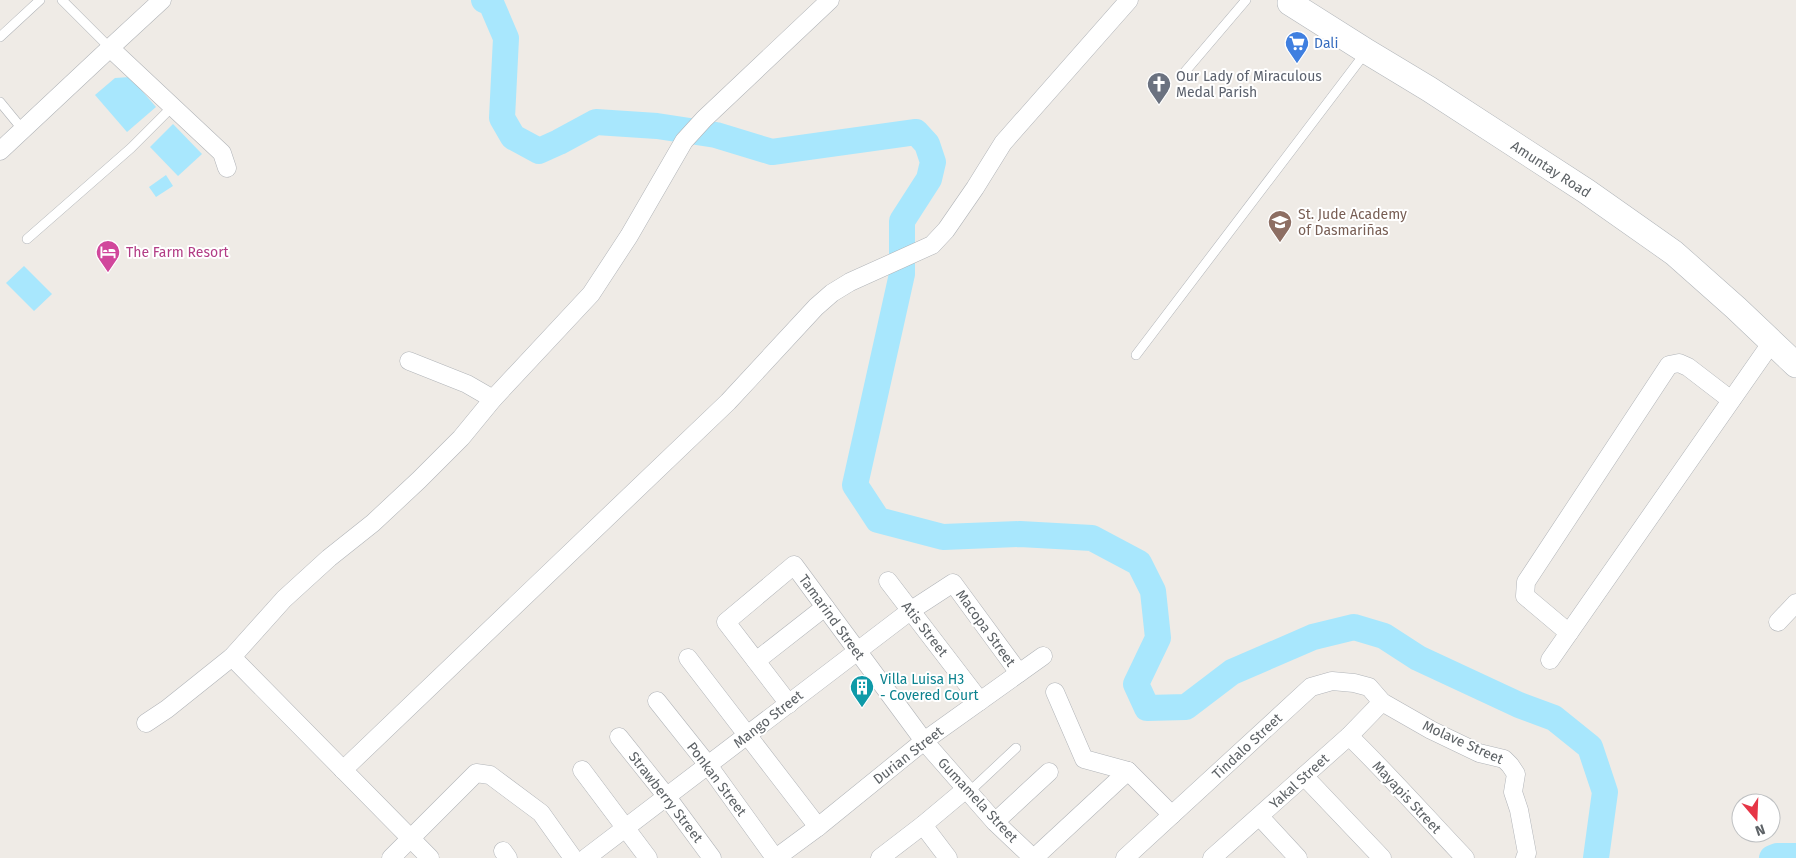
<svg xmlns="http://www.w3.org/2000/svg" width="1796" height="858" font-family="'Fira Sans',sans-serif">
	<style>
		.water { fill: #a8e7fd }
		.lines { fill: none; stroke-linecap: round; stroke-linejoin: round }
		.river { stroke: #a8e7fd; stroke-width: 26 }
		.lane-casing { stroke: #b1b4b8; stroke-width: 10 }
		.street-casing { stroke: #b1b4b8; stroke-width: 19 }
		.secondary-casing { stroke: #b2b6ba; stroke-width: 26 }
		.lane { stroke: #fff; stroke-width: 9 }
		.street { stroke: #fff; stroke-width: 18 }
		.secondary { stroke: #fff; stroke-width: 25 }
		.labels { text-anchor: middle; stroke-width: 4; stroke-linejoin: round; paint-order: stroke }
		.shop-label { font-size: 14px; fill: #366cbe; stroke: #fff; text-anchor: start }
		.worship-label { font-size: 14px; fill: #5b616d; stroke: #fff; text-anchor: start }
		.street-label { font-size: 14px; fill: #5d6266; stroke: #fff }
		.education-label { font-size: 14px; fill: #785e54; stroke: #fff; text-anchor: start }
		.hotel-label { font-size: 14px; fill: #b23c85; stroke: #fff; text-anchor: start }
		.culture-label { font-size: 14px; fill: #0d838f; stroke: #fff; text-anchor: start }
	</style>
	<rect width="100%" height="100%" fill="#efebe6"/>
	<g class="water">
		<polygon points="130,77 156,107 127,132 95,95 115,78"/>
		<polygon points="173,124 202,154 178,176 150,147"/>
		<polygon points="166,175 173,186 156,197 149,187"/>
		<polygon points="24,266 52,294 34,311 6,283"/>
	</g>
	<g class="lines">
		<g class="river">
			<polyline points="484,0 491,3 506,38 502,118 513,137 539,151 559,142 596,122 657,126 716,135 772,152 916,132 927,144 933,162 929,179 902,221 902,274 855,485 878,520 943,537 1020,534 1092,538 1139,563 1153,591 1158,638 1136,684 1147,708 1186,707 1232,672 1313,637 1354,627 1384,636 1418,658 1519,705 1554,718 1590,747 1605,792 1596,858"/>
			<polyline points="1772,858 1777,856 1796,856"/>
		</g>
		<g class="lane-casing">
			<g id="lane">
				<polyline points="62,0 110,48"/>
				<polyline points="0,37 40,0"/>
				<polyline points="1183,74 1246,0"/>
				<polyline points="0,102 23,130"/>
				<polyline points="27,239 131,148 172,107"/>
				<polyline points="1136,355 1366,52"/>
				<polyline points="969,792 1016,748"/>
			</g>
		</g>
		<g class="street-casing">
			<g id="street">
				<polyline points="110,48 162,0"/>
				<polyline points="0,151 110,48 222,153 227,168"/>
				<polyline points="409,361 467,384 493,399"/>
				<polyline points="888,581 980,701"/>
				<polyline points="1778,622 1796,603"/>
				<polyline points="1569,633 1525,596 1526,582 1669,365 1679,363 1688,367 1731,400"/>
				<polyline points="232,657 430,858"/>
				<polyline points="688,658 818,827"/>
				<polyline points="1550,660 1772,342"/>
				<polyline points="756,661 825,607"/>
				<polyline points="1055,692 1084,759 1128,771 1172,815"/>
				<polyline points="657,701 708,765 775,858"/>
				<polyline points="789,704 726,622 794,565 924,741 995,822 1033,858"/>
				<polyline points="146,723 167,709 232,657 284,599 329,558 373,523 419,480 461,438 493,399 591,294 629,236 684,141 704,119 830,0"/>
				<path d="M 1349,736 C 1389,775 1426,817 1465,858"/>
				<polyline points="619,737 667,797 712,858"/>
				<polyline points="343,770 728,402 816,307 832,293 850,282 932,245 946,230 975,188 1003,143 1129,0"/>
				<polyline points="582,770 648,858"/>
				<polyline points="1304,776 1382,858"/>
				<polyline points="1260,817 1298,858"/>
				<polyline points="995,822 1049,772"/>
				<polyline points="923,825 948,858"/>
				<polyline points="503,851 508,858"/>
				<polyline points="391,858 476,773 490,775 541,813 573,858"/>
				<polyline points="586,858 910,611 953,583 1019,673"/>
				<polyline points="776,858 818,827 924,741 1043,656"/>
				<polyline points="880,858 923,825 966,789"/>
				<polyline points="1034,858 1128,771"/>
				<polyline points="1125,858 1311,687 1332,681 1354,683 1369,687 1382,702 1431,730 1479,753 1504,759 1510,765 1516,774 1513,792 1519,810 1527,853 1525,858"/>
				<polyline points="1212,858 1349,736 1382,702"/>
			</g>
		</g>
		<g class="secondary-casing">
			<polyline id="secondary" points="1293,0 1290,3 1366,51 1429,89 1586,191 1674,253 1736,308 1796,365"/>
		</g>
		<use href="#lane" class="lane"/>
		<use href="#street" class="street"/>
		<use href="#secondary" class="secondary"/>
	</g>
	<defs>
		<g id="supermarket-pin" transform="scale(1.25)"><path d="M0 17L-7.5 6A9.5 9.5 0 1 1 7.5 6Z" fill="#3f7fe0" stroke="#fff"/><path d="M-6-5.5h2.5l.6 2H6L4.5 2H-2.5L-4.4-4H-6ZM-1.5 3.2a1.3 1.3 0 1 0 .1 0ZM3 3.2a1.3 1.3 0 1 0 .1 0Z" fill="#fff"/></g>
		<g id="church-pin" transform="scale(1.25)"><path d="M0 17L-7.5 6A9.5 9.5 0 1 1 7.5 6Z" fill="#6b7280" stroke="#fff"/><path d="M-1.2-6h2.4v3.5h3.3v2.4h-3.3V6h-2.4V-.1h-3.3v-2.4h3.3Z" fill="#fff"/></g>
		<g id="school-pin" transform="scale(1.25)"><path d="M0 17L-7.5 6A9.5 9.5 0 1 1 7.5 6Z" fill="#8d6e63" stroke="#fff"/><path d="M0-5L7-2L0 1L-7-2ZM-4 1L0 2.5L4 1V4Q0 6-4 4Z" fill="#fff"/></g>
		<g id="hotel-pin" transform="scale(1.25)"><path d="M0 17L-7.5 6A9.5 9.5 0 1 1 7.5 6Z" fill="#d1479c" stroke="#fff"/><path d="M-6-4.5h1.5V1H6V5H4.5V3h-9V5H-6ZM-4 0a1.8 1.8 0 1 1 3.6 0ZM.5 0V-2.5h3Q6-2.5 6 0Z" fill="#fff"/></g>
		<g id="building-pin" transform="scale(1.25)"><path d="M0 17L-7.5 6A9.5 9.5 0 1 1 7.5 6Z" fill="#0f9aa8" stroke="#fff"/><path d="M-4-6H4V6H1V3H-1V6H-4ZM-2.5-4.3h1.7v1.8h-1.7ZM.8-4.3h1.7v1.8H.8ZM-2.5-1h1.7V.8h-1.7ZM.8-1h1.7V.8H.8Z" fill="#fff"/></g>
	</defs>
	<g fill-rule="evenodd">
		<use href="#supermarket-pin" x="1297" y="43"/>
		<use href="#church-pin" x="1159" y="84"/>
		<use href="#school-pin" x="1280" y="222"/>
		<use href="#hotel-pin" x="108" y="252"/>
		<use href="#building-pin" x="862" y="687"/>
	</g>
	<g class="labels">
		<g class="shop-label">
			<text x="1314" y="48">Dali</text>
		</g>
		<g class="worship-label">
			<text x="1176" y="81">Our Lady of Miraculous<tspan x="1176" dy="16">Medal Parish</tspan></text>
		</g>
		<g class="street-label">
			<text transform="translate(1551 169) rotate(33)" y="5">Amuntay Road</text>
			<text transform="translate(832 617) rotate(54)" y="5">Tamarind Street</text>
			<text transform="translate(986 628) rotate(54)" y="5">Macopa Street</text>
			<text transform="translate(925 629) rotate(52)" y="5">Atis Street</text>
			<text transform="translate(768 719) rotate(-38)" y="5">Mango Street</text>
			<text transform="translate(1463 742) rotate(24)" y="5">Molave Street</text>
			<text transform="translate(1247 746) rotate(-43)" y="5">Tindalo Street</text>
			<text transform="translate(908 755) rotate(-38)" y="5">Durian Street</text>
			<text transform="translate(717 779) rotate(53)" y="5">Ponkan Street</text>
			<text transform="translate(1299 781) rotate(-42)" y="5">Yakal Street</text>
			<text transform="translate(666 797) rotate(52)" y="5">Strawberry Street</text>
			<text transform="translate(1407 797) rotate(47)" y="5">Mayapis Street</text>
			<text transform="translate(978 800) rotate(47)" y="5">Gumamela Street</text>
		</g>
		<g class="education-label">
			<text x="1298" y="219">St. Jude Academy<tspan x="1298" dy="16">of Dasmariñas</tspan></text>
		</g>
		<g class="hotel-label">
			<text x="126" y="257">The Farm Resort</text>
		</g>
		<g class="culture-label">
			<text x="880" y="684">Villa Luisa H3<tspan x="880" dy="16">- Covered Court</tspan></text>
		</g>
	</g>
	<g transform="translate(1756 818) rotate(161)"><circle r="24" fill="#ffffff" stroke="#bec0c2"/>
	<path d="M0-4L9 19L0 12L-9 19Z" fill="#e63546"/>
	<text y="-8" font-size="14" font-weight="bold" text-anchor="middle" fill="#5d6266">N</text>
	</g>
</svg>
